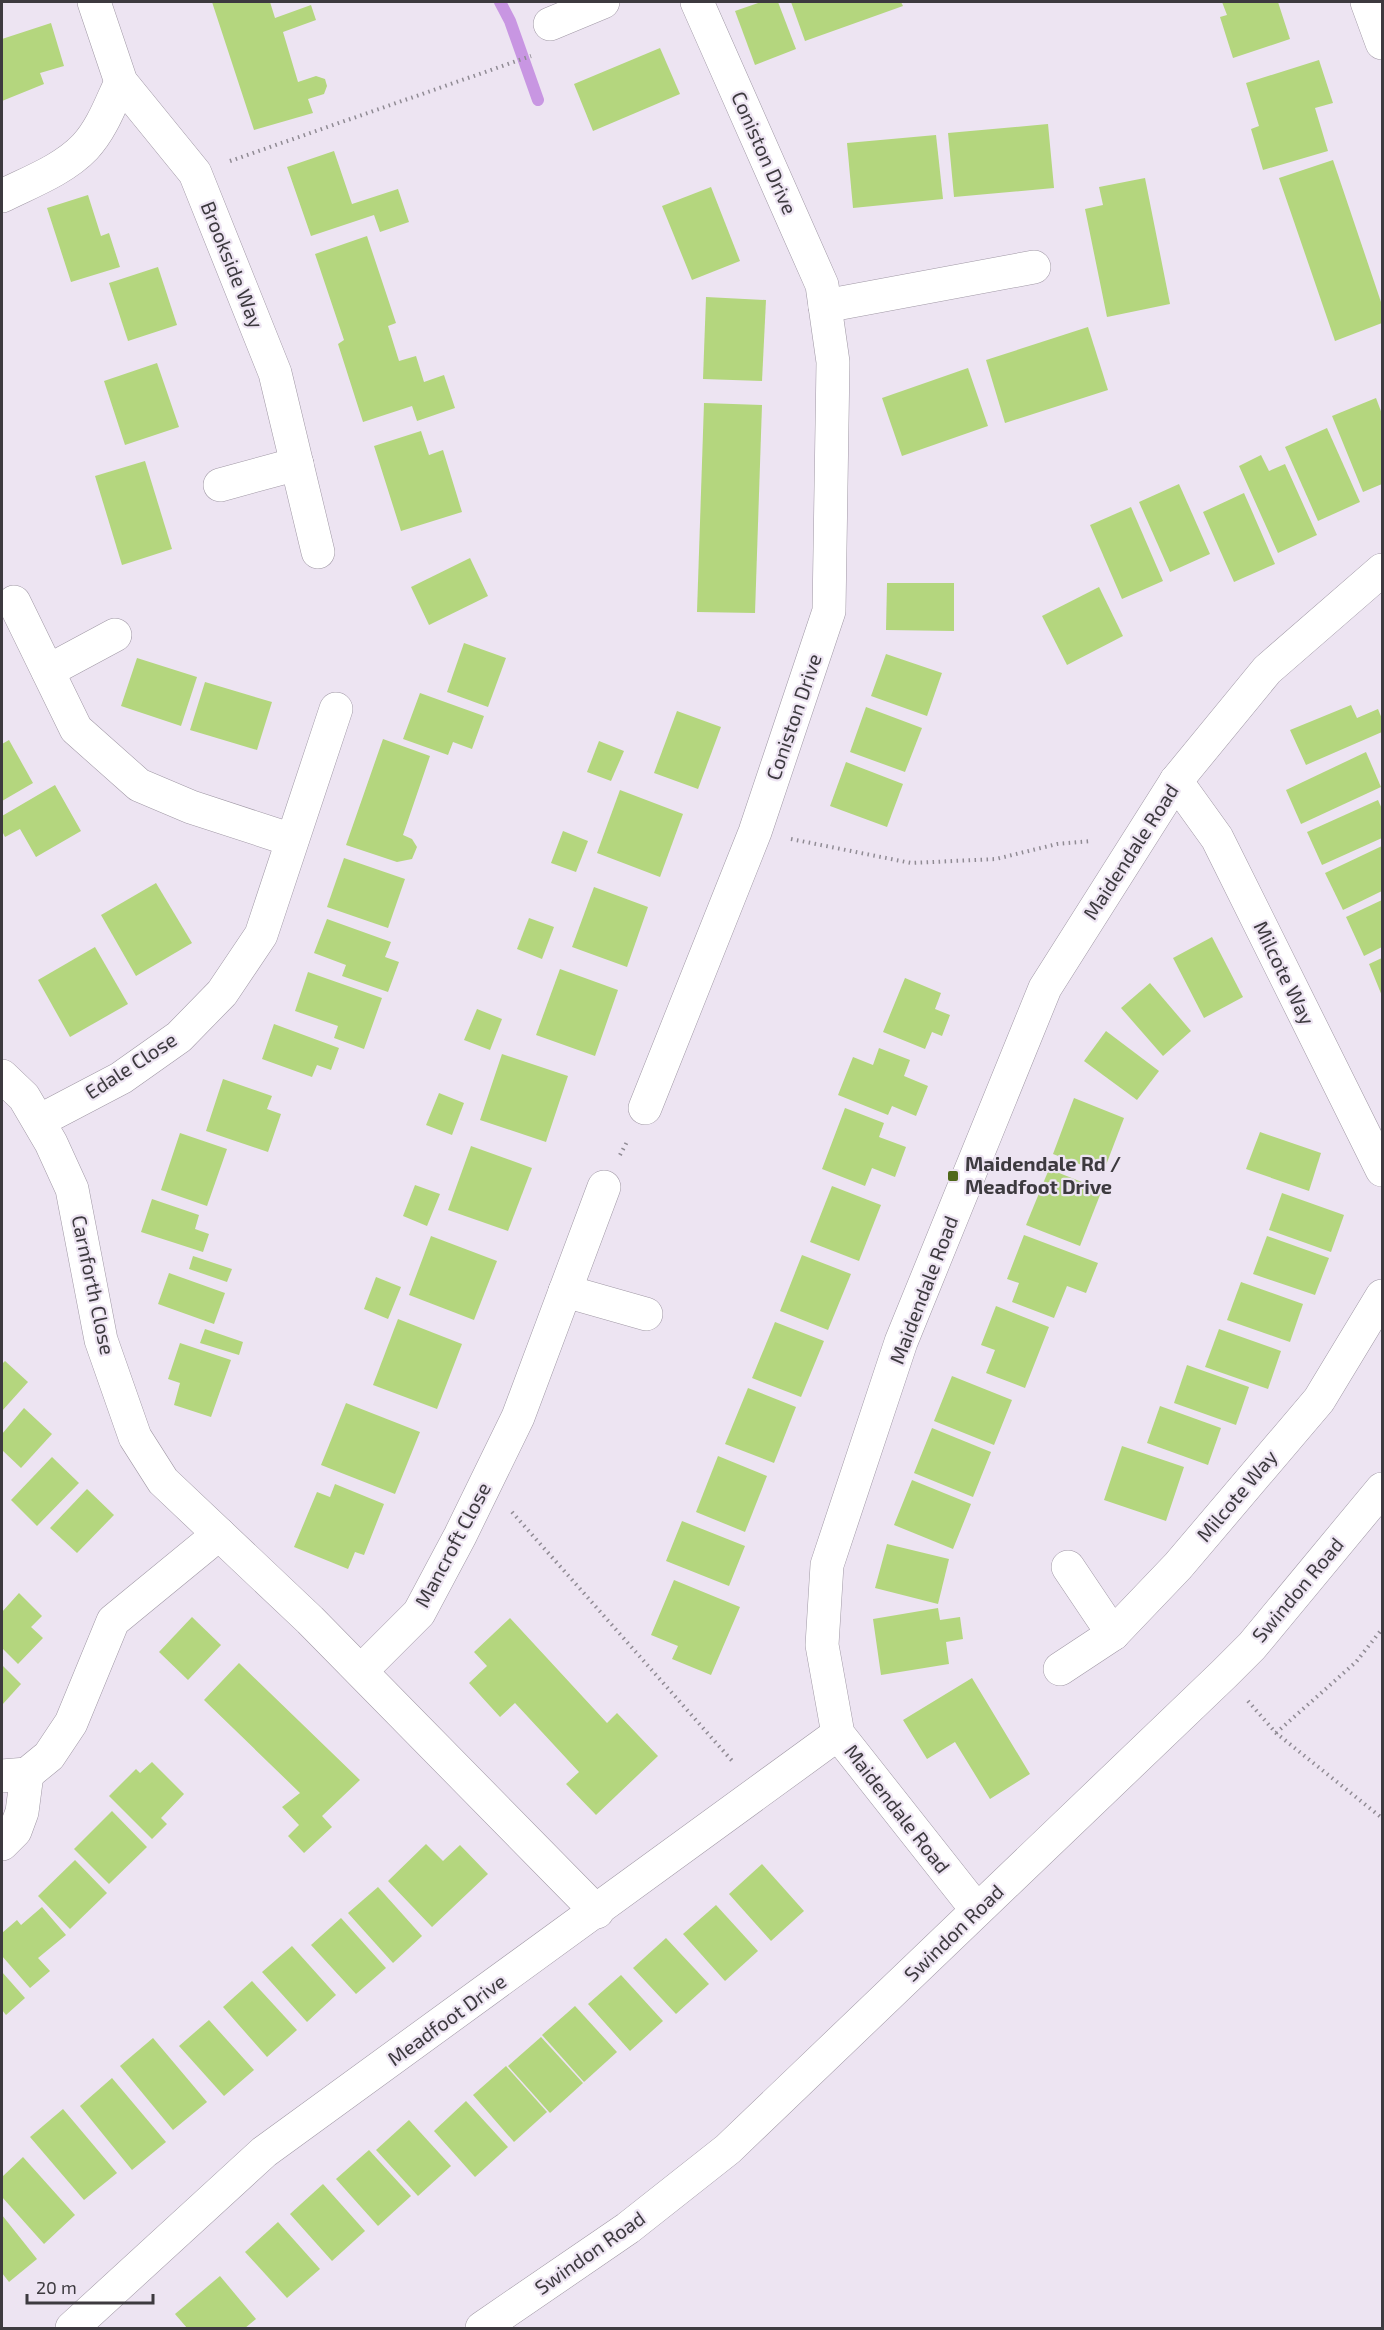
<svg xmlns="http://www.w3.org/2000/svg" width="1384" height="2330" font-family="'Exo 2',sans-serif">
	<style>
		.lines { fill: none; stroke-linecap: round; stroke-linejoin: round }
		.stream { stroke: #c896e2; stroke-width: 12 }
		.building { fill: #b4d67e }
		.minor-casing { stroke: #a098a5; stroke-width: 34 }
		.secondary-casing { stroke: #a098a5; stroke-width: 34 }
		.path { stroke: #908b94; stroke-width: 4; stroke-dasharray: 1.5 4.5; stroke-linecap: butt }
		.minor { stroke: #fff; stroke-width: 33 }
		.secondary { stroke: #fff; stroke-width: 33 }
		.poi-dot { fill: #4f681a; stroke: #ede4f2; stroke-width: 2 }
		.labels { text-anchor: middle; stroke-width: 4.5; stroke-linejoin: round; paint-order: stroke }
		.street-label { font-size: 20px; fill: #3d3a3f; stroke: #ede4f2 }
		.poi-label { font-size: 20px; font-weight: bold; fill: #3d3a3f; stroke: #ede4f2; text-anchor: start }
	</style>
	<rect width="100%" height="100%" fill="#ede4f2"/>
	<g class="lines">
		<polyline class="stream" points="500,2 510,21 538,100"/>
	</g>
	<g class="building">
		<polygon points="212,2 270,2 275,18 311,5 316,20 283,32 298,82 316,76 325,79 327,86 324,94 308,99 313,113 254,130"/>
		<polygon points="761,2 778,2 796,49 755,65 735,11"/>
		<polygon points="791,2 901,2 903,6 805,41"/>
		<polygon points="1222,2 1278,2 1290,39 1233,58 1220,17 1227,15"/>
		<polygon points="51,23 64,66 40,73 44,84 2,101 2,39"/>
		<polygon points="660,48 680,94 593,131 574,84"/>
		<polygon points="1319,60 1333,103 1315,108 1328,151 1263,170 1251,129 1259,126 1246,83"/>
		<polygon points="1048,124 1054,188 954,197 948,133"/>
		<polygon points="936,135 943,199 853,208 847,143"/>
		<polygon points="334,151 352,204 398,189 409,222 380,232 374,215 311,236 287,167"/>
		<polygon points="1333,160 1382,305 1382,323 1335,341 1279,178"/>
		<polygon points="1145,178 1170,304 1107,317 1085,209 1103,205 1099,187"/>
		<polygon points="711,187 740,261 692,280 662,206"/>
		<polygon points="88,195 101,236 109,233 120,267 71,282 47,208"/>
		<polygon points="367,236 396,323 388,326 399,361 416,356 424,382 444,375 455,408 417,421 412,406 363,422 338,344 344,340 315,254"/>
		<polygon points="158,267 177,325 128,341 109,283"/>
		<polygon points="706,297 766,300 762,381 703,379"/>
		<polygon points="1088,327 1108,390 1005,423 986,360"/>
		<polygon points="157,363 179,427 125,445 104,381"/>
		<polygon points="968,368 988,426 902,456 882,398"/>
		<polygon points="1376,398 1382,414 1382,484 1363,492 1332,416"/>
		<polygon points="704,403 762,405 755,613 697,612"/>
		<polygon points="1327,428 1360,502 1318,521 1285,447"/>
		<polygon points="421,431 429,455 443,450 462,512 401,531 374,446"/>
		<polygon points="1261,455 1269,471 1285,464 1317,535 1278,553 1239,466"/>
		<polygon points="145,461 172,549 122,565 95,476"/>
		<polygon points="1179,484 1210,554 1170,572 1139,502"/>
		<polygon points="1244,493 1275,564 1234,582 1203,512"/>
		<polygon points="1131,507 1163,581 1122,599 1090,525"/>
		<polygon points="470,558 488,596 429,625 411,587"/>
		<polygon points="887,583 954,583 954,631 886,630"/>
		<polygon points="1099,587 1123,636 1067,665 1042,616"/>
		<polygon points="464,643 506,658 488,707 447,692"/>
		<polygon points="886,654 942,673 927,716 871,696"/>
		<polygon points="137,658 197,677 181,726 121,706"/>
		<polygon points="205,682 272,702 257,750 190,730"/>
		<polygon points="420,693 484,716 472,749 453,742 448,755 403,739"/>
		<polygon points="1351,705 1357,718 1378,709 1382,719 1382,732 1306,765 1290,730"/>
		<polygon points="866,707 922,728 905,772 850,752"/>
		<polygon points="677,711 721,727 698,789 654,773"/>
		<polygon points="383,739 430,756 403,835 412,839 417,847 412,859 397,862 346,845"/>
		<polygon points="9,740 33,783 2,801 2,744"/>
		<polygon points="599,741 624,751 611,781 587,772"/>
		<polygon points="1366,752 1381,787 1301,824 1286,790"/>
		<polygon points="846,762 903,784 887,827 830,806"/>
		<polygon points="55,785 81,831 36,857 20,829 5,837 2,831 2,816"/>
		<polygon points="620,790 683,814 660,877 597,853"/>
		<polygon points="1378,800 1382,809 1382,838 1322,865 1307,832"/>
		<polygon points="563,831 588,841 576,872 551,863"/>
		<polygon points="1382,846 1382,891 1343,910 1325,873"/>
		<polygon points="344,858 405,879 388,928 327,907"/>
		<polygon points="156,883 192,943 136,976 101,915"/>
		<polygon points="594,887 648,907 627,967 572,947"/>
		<polygon points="1382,900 1382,947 1364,956 1346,917"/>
		<polygon points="529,918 554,927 542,959 517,949"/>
		<polygon points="327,919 391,942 385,957 399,962 388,992 342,976 346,965 314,953"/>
		<polygon points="1212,937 1243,997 1204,1018 1173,958"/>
		<polygon points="95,947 128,1004 70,1037 38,980"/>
		<polygon points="1382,958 1382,996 1369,964"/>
		<polygon points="560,969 618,990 595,1056 536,1035"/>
		<polygon points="308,972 382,998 364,1049 334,1038 338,1026 295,1011"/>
		<polygon points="905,978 941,993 935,1009 950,1015 942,1036 932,1032 925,1049 883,1032"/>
		<polygon points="1150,983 1191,1031 1163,1056 1121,1008"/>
		<polygon points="477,1009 502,1019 490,1050 464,1040"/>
		<polygon points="274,1024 339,1048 331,1070 317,1065 312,1077 262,1059"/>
		<polygon points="1106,1031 1159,1071 1137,1100 1084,1061"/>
		<polygon points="879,1048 910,1060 904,1076 928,1086 916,1116 892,1106 888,1115 838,1095 853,1057 873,1065"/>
		<polygon points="502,1054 568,1076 546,1142 480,1120"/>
		<polygon points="223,1079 272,1096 267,1109 281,1114 268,1152 206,1131"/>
		<polygon points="439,1093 464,1103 452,1135 426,1125"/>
		<polygon points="1074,1098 1124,1118 1103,1173 1053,1154"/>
		<polygon points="845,1108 884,1123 879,1137 906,1147 895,1177 872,1168 865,1186 822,1169"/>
		<polygon points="1260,1132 1321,1153 1309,1191 1246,1169"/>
		<polygon points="180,1133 227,1149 207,1206 161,1190"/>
		<polygon points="471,1146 532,1168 508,1231 448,1210"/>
		<polygon points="1049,1169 1102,1190 1080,1246 1026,1225"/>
		<polygon points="415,1185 440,1194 427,1226 403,1216"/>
		<polygon points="832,1186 881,1205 859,1261 810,1242"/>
		<polygon points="1282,1193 1344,1215 1331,1252 1269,1230"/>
		<polygon points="152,1199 199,1215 195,1229 209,1234 203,1252 141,1232"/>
		<polygon points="1024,1235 1098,1263 1086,1293 1067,1286 1054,1318 1012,1302 1019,1283 1007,1279"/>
		<polygon points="431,1236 497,1261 474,1320 409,1295"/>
		<polygon points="1267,1236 1329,1258 1315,1295 1253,1274"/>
		<polygon points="802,1255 851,1274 828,1330 780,1311"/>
		<polygon points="193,1256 232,1269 227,1282 189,1269"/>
		<polygon points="169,1273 225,1293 214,1324 158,1304"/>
		<polygon points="376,1277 401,1287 388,1319 364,1309"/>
		<polygon points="1241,1282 1303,1304 1290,1342 1227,1320"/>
		<polygon points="996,1306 1049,1327 1025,1388 986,1373 995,1350 981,1345"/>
		<polygon points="398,1319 462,1344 437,1409 373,1385"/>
		<polygon points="775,1322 824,1341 801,1397 752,1378"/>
		<polygon points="205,1329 243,1342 239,1355 200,1343"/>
		<polygon points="1219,1329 1281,1351 1268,1389 1205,1367"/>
		<polygon points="180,1343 231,1360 211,1417 174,1405 180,1383 168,1379"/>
		<polygon points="5,1361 28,1382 2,1411 2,1364"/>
		<polygon points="1187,1365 1249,1387 1236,1425 1174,1403"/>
		<polygon points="952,1376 1012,1400 994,1445 934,1421"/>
		<polygon points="748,1388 796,1407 774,1463 725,1444"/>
		<polygon points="346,1403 420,1432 395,1494 321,1465"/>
		<polygon points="1160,1406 1221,1428 1208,1465 1147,1443"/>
		<polygon points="24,1408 52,1434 21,1468 2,1450 2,1434"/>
		<polygon points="932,1428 991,1452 973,1497 914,1473"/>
		<polygon points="1122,1446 1184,1467 1166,1521 1104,1500"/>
		<polygon points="718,1456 767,1476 745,1532 696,1512"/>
		<polygon points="52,1457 79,1483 37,1526 11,1500"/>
		<polygon points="912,1480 971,1504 953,1549 894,1525"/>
		<polygon points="335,1484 384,1504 364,1555 355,1552 348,1569 294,1547 317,1492 330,1497"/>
		<polygon points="87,1489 114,1515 77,1553 50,1528"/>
		<polygon points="682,1521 745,1546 729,1586 666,1561"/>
		<polygon points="887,1544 949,1559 938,1604 875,1588"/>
		<polygon points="674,1580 740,1607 711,1675 672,1659 678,1646 651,1635"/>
		<polygon points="19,1593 42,1616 31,1627 43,1638 18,1664 2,1648 2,1612"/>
		<polygon points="938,1608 940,1620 960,1617 963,1639 946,1642 949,1664 881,1675 873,1619"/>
		<polygon points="192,1617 221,1645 188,1680 159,1652"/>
		<polygon points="510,1618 607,1723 617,1713 658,1756 596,1815 566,1784 579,1772 515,1703 500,1717 469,1683 487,1666 474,1652"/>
		<polygon points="239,1663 360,1780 322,1816 332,1827 304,1853 288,1836 299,1825 282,1807 300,1793 204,1700"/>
		<polygon points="2,1665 21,1684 2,1705"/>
		<polygon points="972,1678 1030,1774 990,1799 955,1742 927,1759 903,1720"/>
		<polygon points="152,1762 184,1794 161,1818 167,1824 152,1839 109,1796 136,1769 140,1773"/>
		<polygon points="112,1811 147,1847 109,1884 74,1849"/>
		<polygon points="426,1844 443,1861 460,1845 488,1874 432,1927 388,1881"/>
		<polygon points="75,1860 107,1893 70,1929 38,1896"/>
		<polygon points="762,1864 804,1911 771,1941 729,1894"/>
		<polygon points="378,1887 422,1936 393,1963 348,1913"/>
		<polygon points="716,1905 758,1951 725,1981 683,1934"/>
		<polygon points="42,1907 66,1935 38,1958 50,1971 30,1988 2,1956 2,1933 17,1920 21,1925"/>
		<polygon points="341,1918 386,1968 356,1994 311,1945"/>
		<polygon points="666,1938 709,1984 676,2014 633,1968"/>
		<polygon points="292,1946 336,1995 307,2022 262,1972"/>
		<polygon points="2,1972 25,1998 6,2015 2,2010"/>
		<polygon points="621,1975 663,2021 630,2051 588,2004"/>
		<polygon points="252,1981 297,2030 267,2057 223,2007"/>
		<polygon points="575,2006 617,2052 584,2082 542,2035"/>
		<polygon points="209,2020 254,2070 224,2096 179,2046"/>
		<polygon points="541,2037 583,2083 550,2113 508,2066"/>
		<polygon points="153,2038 207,2102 173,2130 120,2066"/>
		<polygon points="506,2066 547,2112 514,2142 473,2095"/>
		<polygon points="112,2078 166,2142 132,2170 80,2106"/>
		<polygon points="466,2101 508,2147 475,2177 434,2131"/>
		<polygon points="63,2109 117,2173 84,2200 30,2137"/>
		<polygon points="409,2120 451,2166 418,2196 376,2150"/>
		<polygon points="369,2150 411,2196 378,2226 336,2179"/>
		<polygon points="23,2157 75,2215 44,2244 2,2197 2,2177"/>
		<polygon points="323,2184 365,2231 332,2261 290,2214"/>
		<polygon points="2,2215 37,2259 9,2282 2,2273"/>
		<polygon points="278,2222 320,2269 287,2298 245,2252"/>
		<polygon points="220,2276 256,2319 245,2328 187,2328 175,2314"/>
	</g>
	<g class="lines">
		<g class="minor-casing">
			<g id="minor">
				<polyline points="94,2 121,82 195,173 275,373 318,552"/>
				<polyline points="1367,2 1382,43"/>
				<polyline points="550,24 603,2"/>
				<path d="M 2,196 C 30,182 63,170 85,147 C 102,129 111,103 121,82"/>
				<polyline points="825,306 1034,267"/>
				<polyline points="220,485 297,464"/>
				<polyline points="14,602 76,729 139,785 191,807 292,840"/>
				<polyline points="48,671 115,635"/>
				<polyline points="1176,781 1217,838 1382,1170"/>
				<polyline points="2,1076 24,1097 51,1143 72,1189 101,1340 135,1437 163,1481 310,1620 597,1912"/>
				<polyline points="645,1108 755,832 829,611 833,362 822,285 697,2"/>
				<polyline points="39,1121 121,1078 179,1037 222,993 261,935 336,709"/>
				<polyline points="565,1291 646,1314"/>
				<polyline points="1068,1567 1113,1634"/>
				<polyline points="1060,1669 1113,1634 1178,1566 1319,1400 1382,1296"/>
				<polyline points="361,1671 419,1613 460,1536 518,1417 604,1187"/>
				<polyline points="2,1776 27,1774 49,1756 71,1723 113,1621 219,1534"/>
				<polyline points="2,1844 15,1831 22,1812 27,1774"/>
				<polyline points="977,1910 838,1734 822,1645 827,1565 901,1342 1045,988 1176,781 1267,670 1382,570"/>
				<polyline points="72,2328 264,2152 838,1734"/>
			</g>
		</g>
		<g class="secondary-casing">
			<polyline id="secondary" points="482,2328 628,2228 728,2149 1224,1674 1252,1646 1382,1489"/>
		</g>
		<g class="path">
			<polyline points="230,161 531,56"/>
			<polyline points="791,839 911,863 996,859 1057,844 1091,841"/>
			<polyline points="620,1155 628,1140"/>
			<polyline points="512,1512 734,1763"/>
			<polyline points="1248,1701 1276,1733 1382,1818"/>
			<polyline points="1276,1733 1356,1662 1382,1629"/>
		</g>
		<use href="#minor" class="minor"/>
		<use href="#secondary" class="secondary"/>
	</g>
	<rect class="poi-dot" x="947" y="1170" width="12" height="12" rx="3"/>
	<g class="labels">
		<g class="street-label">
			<text transform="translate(764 153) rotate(66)" y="7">Coniston Drive</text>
			<text transform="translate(232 265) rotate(68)" y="7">Brookside Way</text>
			<text transform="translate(794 717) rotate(-71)" y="7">Coniston Drive</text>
			<text transform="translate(1131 852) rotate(-57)" y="7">Maidendale Road</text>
			<text transform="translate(1284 973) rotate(64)" y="7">Milcote Way</text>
			<text transform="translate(131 1066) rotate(-33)" y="7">Edale Close</text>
			<text transform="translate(93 1285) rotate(78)" y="7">Carnforth Close</text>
			<text transform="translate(924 1290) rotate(-69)" y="7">Maidendale Road</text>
			<text transform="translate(1237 1496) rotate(-50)" y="7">Milcote Way</text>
			<text transform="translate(453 1545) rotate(-62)" y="7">Mancroft Close</text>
			<text transform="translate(1298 1590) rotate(-50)" y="7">Swindon Road</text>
			<text transform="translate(897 1809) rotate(52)" y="7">Maidendale Road</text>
			<text transform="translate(954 1933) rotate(-44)" y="7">Swindon Road</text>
			<text transform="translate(447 2020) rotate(-36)" y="7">Meadfoot Drive</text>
			<text transform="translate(590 2253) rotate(-35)" y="7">Swindon Road</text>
		</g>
		<g class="poi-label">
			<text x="965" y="1171">Maidendale Rd /<tspan x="965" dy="23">Meadfoot Drive</tspan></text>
		</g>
	</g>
	<rect width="1384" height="2330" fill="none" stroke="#3d3a3f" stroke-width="6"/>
	<path d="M27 2294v9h126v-9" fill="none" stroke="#3d3a3f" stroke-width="3"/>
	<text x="36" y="2294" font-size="18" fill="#3d3a3f" stroke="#ede4f2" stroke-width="4.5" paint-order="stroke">20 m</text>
</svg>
